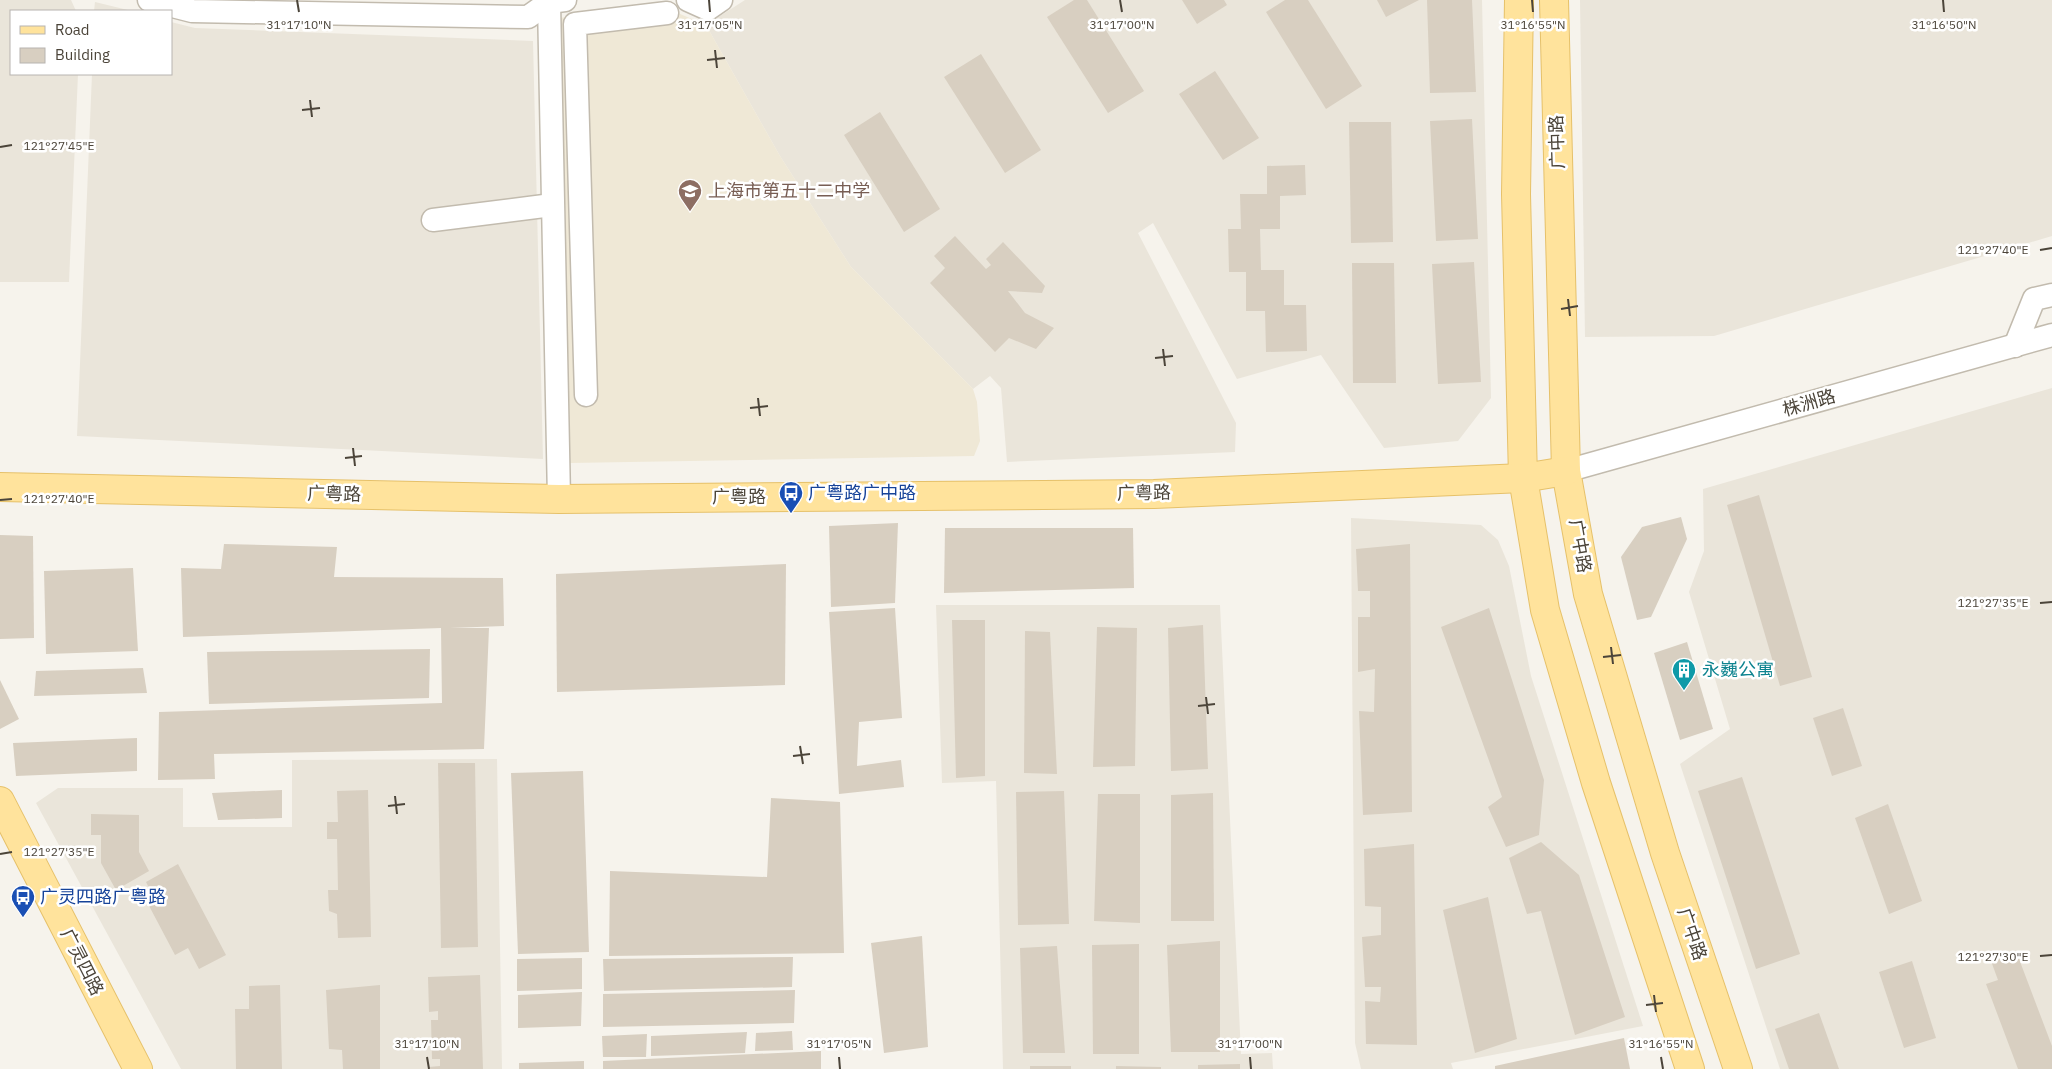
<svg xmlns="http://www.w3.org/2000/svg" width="2052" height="1069" font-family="'IBM Plex Sans','Noto Sans SC',sans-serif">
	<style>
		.residential { fill: #eae5da }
		.education { fill: #efe8d6 }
		.building { fill: #d8cfc1 }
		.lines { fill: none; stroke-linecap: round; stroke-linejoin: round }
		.minor-casing { stroke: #c2bbae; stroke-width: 25 }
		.major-casing { stroke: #e6c16a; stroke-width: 30 }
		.minor { stroke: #fff; stroke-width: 22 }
		.major { stroke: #ffe39c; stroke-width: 28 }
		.ticks { fill: none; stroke: #4b4439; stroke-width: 2 }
		.labels { text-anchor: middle; stroke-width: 5; stroke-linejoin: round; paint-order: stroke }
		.street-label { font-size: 18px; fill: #4b4439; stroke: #fff }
		.education-label { font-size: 18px; fill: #785e54; stroke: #fff; text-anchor: start }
		.transit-label { font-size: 18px; fill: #164399; stroke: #fff; text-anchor: start }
		.culture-label { font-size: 18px; fill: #0d838f; stroke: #fff; text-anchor: start }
		.ticks-label { font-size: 12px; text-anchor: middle; fill: #4b4439; stroke: #fff; stroke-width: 5; stroke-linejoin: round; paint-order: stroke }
	</style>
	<rect width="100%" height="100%" fill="#f6f3ec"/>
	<g class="residential">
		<polygon points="0,0 71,0 76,11 11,11 11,74 78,74 69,282 0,282"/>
		<polygon points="745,0 1482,0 1491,398 1458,441 1384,448 1321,355 1237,379 1153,223 1138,233 1236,423 1235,452 1007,462 1001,388 990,376 973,389 851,267 780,156 706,25"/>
		<polygon points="1580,0 2052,0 2052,236 1714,336 1585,337"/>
		<polygon points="95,2 132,11 94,11"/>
		<polygon points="171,22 195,28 533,41 543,459 77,436 92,74 171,74"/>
		<polygon points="2052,388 2052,1069 1780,1069 1680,764 1730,729 1689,592 1704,551 1703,489"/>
		<polygon points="1351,518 1481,525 1498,540 1509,566 1531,676 1643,1026 1451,1063 1453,1069 1361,1069 1355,1043"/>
		<polygon points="936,605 1220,605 1241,1054 1272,1053 1273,1069 1003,1069 996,781 942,783"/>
		<polygon points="497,759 502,1069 181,1069 36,803 58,788 183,788 183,827 292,827 292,760"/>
	</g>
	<polygon class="education" points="666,8 706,25 780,156 851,267 973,389 977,402 980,441 974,456 570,463 558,18"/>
	<g class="building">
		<polygon points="1074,0 1087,0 1144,91 1108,113 1047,17"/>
		<polygon points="1182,0 1224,0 1227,5 1197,24"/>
		<polygon points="1285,0 1308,0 1362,86 1326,109 1266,12"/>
		<polygon points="1377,0 1419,0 1386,17"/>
		<polygon points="1427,0 1472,0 1476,92 1430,93"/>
		<polygon points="981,54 1041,150 1005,173 944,77"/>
		<polygon points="1215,71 1259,138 1223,160 1179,94"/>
		<polygon points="880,112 940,209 904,232 844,135"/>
		<polygon points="1472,119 1478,239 1436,241 1430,121"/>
		<polygon points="1349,122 1391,122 1393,242 1351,243"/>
		<polygon points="1305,165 1306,195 1280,196 1280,229 1260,229 1261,270 1284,270 1284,305 1306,305 1307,351 1266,352 1265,311 1246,311 1246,272 1229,272 1228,229 1241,229 1240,194 1267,194 1267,166"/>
		<polygon points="955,236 986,269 991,265 986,259 1003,242 1045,286 1042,293 1008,291 1025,313 1054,328 1036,349 1009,338 995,352 930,283 945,268 934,256"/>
		<polygon points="1474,262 1481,382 1438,384 1432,264"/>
		<polygon points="1352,263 1394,263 1396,383 1353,383"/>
		<polygon points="1759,495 1812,677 1780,686 1727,505"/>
		<polygon points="1681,517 1687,539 1651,617 1637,620 1621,557 1642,527"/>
		<polygon points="898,523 895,603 831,607 829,526"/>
		<polygon points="945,528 1133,528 1134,588 944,593"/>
		<polygon points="0,535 33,536 34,638 0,639"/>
		<polygon points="224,544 337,547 334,577 503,578 504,626 450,628 489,628 484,749 214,754 215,779 158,780 159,712 442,703 441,628 183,637 181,568 221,569"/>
		<polygon points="1410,544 1412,812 1363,815 1359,711 1374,712 1375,669 1358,672 1358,617 1370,617 1370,591 1358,591 1356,549"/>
		<polygon points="786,564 785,685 557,692 556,574"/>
		<polygon points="133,568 138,651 46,654 44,571"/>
		<polygon points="895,608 902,718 859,722 857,766 901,760 904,787 839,794 829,612"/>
		<polygon points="1489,608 1544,780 1539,835 1506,847 1488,807 1502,797 1441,627"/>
		<polygon points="952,620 985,620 985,776 956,778"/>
		<polygon points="1203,625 1208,769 1171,771 1168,628"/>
		<polygon points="1097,627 1137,628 1135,766 1093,767"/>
		<polygon points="1025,631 1050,632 1057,774 1024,773"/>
		<polygon points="1687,642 1713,729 1680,740 1654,653"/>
		<polygon points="430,649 429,698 209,704 207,652"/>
		<polygon points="143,668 147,693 34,696 36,671"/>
		<polygon points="0,680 19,719 0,729"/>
		<polygon points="1843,708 1862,766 1832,776 1813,718"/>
		<polygon points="137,738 137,771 16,776 13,743"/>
		<polygon points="438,763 475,763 478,947 441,948"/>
		<polygon points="583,771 589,952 518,954 511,773"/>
		<polygon points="1742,777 1800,954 1756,969 1698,791"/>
		<polygon points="282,790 282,818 218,820 212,793"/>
		<polygon points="368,790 371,937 338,938 337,914 329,911 328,890 338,890 337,839 327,839 327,822 338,822 337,791"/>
		<polygon points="1064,791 1069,924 1018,925 1016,792"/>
		<polygon points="1213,793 1214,921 1171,921 1171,795"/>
		<polygon points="1098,794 1140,794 1140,923 1094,921"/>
		<polygon points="771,798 840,802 844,953 609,956 610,871 767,877"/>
		<polygon points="1888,804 1922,901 1889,914 1855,818"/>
		<polygon points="91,814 139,815 139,852 149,871 116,890 101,863 101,835 91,835"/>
		<polygon points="1541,842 1579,875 1625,1017 1575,1035 1541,911 1527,914 1509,858"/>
		<polygon points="1414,844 1417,1045 1366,1044 1365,1001 1380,1002 1381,987 1365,987 1362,937 1381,935 1381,907 1365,906 1364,849"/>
		<polygon points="178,864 226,955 199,969 188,948 175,955 147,902 154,898 146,882"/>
		<polygon points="1488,897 1517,1039 1475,1053 1443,910"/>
		<polygon points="922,936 928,1047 884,1053 871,943"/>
		<polygon points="1220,941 1220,1052 1171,1052 1167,945"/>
		<polygon points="1139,944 1139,1054 1093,1054 1092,945"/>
		<polygon points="1057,946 1065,1053 1023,1053 1020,948"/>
		<polygon points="2016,951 2052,1046 2052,1069 2018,1069 1986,984 1998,980 1991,961"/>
		<polygon points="793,957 792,987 604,991 603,959"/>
		<polygon points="582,958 582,989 517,991 517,959"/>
		<polygon points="1912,961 1936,1038 1904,1048 1879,972"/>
		<polygon points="480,975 483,1069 429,1069 429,1067 440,1066 440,1059 432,1059 431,1020 438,1020 438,1011 429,1012 428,977"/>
		<polygon points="280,985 282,1069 236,1069 235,1009 249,1009 249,986"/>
		<polygon points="380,985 380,1069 343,1069 342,1050 329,1049 326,990"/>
		<polygon points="795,990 794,1023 603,1027 603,994"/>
		<polygon points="582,992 581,1026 518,1028 518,995"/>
		<polygon points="1819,1013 1839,1069 1789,1069 1775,1029"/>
		<polygon points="792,1031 793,1050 755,1051 756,1033"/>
		<polygon points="747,1032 745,1053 651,1056 651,1036"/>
		<polygon points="647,1034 646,1057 603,1057 602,1036"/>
		<polygon points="1624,1038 1630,1069 1495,1069 1495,1066"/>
		<polygon points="821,1051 821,1069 603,1069 603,1061"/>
		<polygon points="584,1061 584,1069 519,1069 519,1063"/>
		<polygon points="1240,1064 1240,1069 1198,1069 1198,1065"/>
		<rect x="1030" y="1066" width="41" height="3"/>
		<polygon points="1116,1066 1161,1067 1161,1069 1116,1069"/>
	</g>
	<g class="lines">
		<g class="minor-casing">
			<g id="minor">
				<polyline points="149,0 192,11 528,17 549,2 565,0"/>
				<polyline points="688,0 708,9 721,0"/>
				<polyline points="549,2 559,499"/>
				<polyline points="433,220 552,205"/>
				<polyline points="2015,346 2034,299 2052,295"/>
				<polyline points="586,395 575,24 667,13"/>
				<polyline points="1566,471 2052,335"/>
			</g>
		</g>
		<g class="major-casing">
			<g id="major">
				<polyline points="1519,0 1516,194 1523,478 1545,610 1596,783 1690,1069"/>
				<polyline points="1554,0 1566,471 1588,594 1665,853 1738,1069"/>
				<polyline points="0,487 559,499 1154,494 1523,478 1566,471"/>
				<polyline points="0,801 138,1069"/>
			</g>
		</g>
		<use href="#minor" class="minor"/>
		<use href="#major" class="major"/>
	</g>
	<path class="ticks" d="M 297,0 L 299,12M 709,0 L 710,12M 1120,0 L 1122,12M 1532,0 L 1533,12M 1943,0 L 1944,12M 715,50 L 717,68M 707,60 L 725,58M 310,100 L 312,117M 302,110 L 320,108M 0,147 L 12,145M 2040,250 L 2052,248M 1568,299 L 1570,316M 1561,309 L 1578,306M 1163,349 L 1165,366M 1155,358 L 1173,356M 758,398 L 760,416M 750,408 L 768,406M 353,448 L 355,466M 345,458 L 362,456M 0,500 L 12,499M 2040,603 L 2052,602M 1611,647 L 1613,664M 1603,657 L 1621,655M 1206,697 L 1208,714M 1198,706 L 1215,704M 800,746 L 803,764M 793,756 L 810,754M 395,796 L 397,814M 388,806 L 405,804M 0,854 L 12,852M 2040,956 L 2052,955M 1654,995 L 1656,1012M 1646,1005 L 1663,1003M 427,1057 L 429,1069M 839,1057 L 840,1069M 1250,1057 L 1251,1069M 1661,1057 L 1663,1069"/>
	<defs>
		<g id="school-pin" transform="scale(1.25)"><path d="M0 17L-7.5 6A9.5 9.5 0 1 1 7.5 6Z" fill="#8d6e63" stroke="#fff"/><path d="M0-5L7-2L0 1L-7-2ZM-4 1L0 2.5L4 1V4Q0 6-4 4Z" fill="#fff"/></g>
		<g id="bus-pin" transform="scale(1.25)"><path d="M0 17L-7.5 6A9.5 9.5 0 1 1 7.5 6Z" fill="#1a4fb4" stroke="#fff"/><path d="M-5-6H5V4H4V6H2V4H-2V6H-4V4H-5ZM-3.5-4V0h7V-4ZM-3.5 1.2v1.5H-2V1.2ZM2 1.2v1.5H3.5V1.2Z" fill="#fff"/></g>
		<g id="building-pin" transform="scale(1.25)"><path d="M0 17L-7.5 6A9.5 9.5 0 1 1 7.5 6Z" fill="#0f9aa8" stroke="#fff"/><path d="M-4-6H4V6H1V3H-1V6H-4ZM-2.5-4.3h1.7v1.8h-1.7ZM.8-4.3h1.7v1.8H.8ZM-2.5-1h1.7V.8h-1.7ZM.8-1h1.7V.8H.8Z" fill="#fff"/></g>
	</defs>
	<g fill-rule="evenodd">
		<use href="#school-pin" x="690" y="191"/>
		<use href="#bus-pin" x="791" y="493"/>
		<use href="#building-pin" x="1684" y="670"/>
		<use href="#bus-pin" x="23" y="897"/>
	</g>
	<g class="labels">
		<g class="street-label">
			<text transform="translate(1557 142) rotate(-92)" y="6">广中路</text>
			<text transform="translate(1809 403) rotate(-16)" y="6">株洲路</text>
			<text transform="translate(1144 493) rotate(-1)" y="6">广粤路</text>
			<text transform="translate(334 494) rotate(1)" y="6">广粤路</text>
			<text x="739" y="503">广粤路</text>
			<text transform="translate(1580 546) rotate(80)" y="6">广中路</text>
			<text transform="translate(1692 934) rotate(71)" y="6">广中路</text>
			<text transform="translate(82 962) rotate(63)" y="6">广灵四路</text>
		</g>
		<g class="education-label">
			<text x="708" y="197">上海市第五十二中学</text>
		</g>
		<g class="transit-label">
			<text x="808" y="499">广粤路广中路</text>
			<text x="40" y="903">广灵四路广粤路</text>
		</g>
		<g class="culture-label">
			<text x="1702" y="676">永巍公寓</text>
		</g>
	</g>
	<g class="ticks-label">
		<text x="299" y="29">31°17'10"N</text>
		<text x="710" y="29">31°17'05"N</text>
		<text x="1122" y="29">31°17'00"N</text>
		<text x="1533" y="29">31°16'55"N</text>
		<text x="1944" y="29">31°16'50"N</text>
		<text x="59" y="150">121°27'45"E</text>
		<text x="1993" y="254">121°27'40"E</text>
		<text x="59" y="503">121°27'40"E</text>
		<text x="1993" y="607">121°27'35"E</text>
		<text x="59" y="856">121°27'35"E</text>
		<text x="1993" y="961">121°27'30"E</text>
		<text x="427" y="1048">31°17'10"N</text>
		<text x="839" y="1048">31°17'05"N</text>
		<text x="1250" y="1048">31°17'00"N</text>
		<text x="1661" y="1048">31°16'55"N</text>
	</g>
	<rect x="10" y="10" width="162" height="65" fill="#ffffff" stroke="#b7b4b0"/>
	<rect x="20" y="26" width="25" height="8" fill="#ffe39c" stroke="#b7b4b0"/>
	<text x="55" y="35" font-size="15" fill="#4b4439">Road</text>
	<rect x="20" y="48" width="25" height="15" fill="#d8cfc1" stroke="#b7b4b0"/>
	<text x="55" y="60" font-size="15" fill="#4b4439">Building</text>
</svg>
